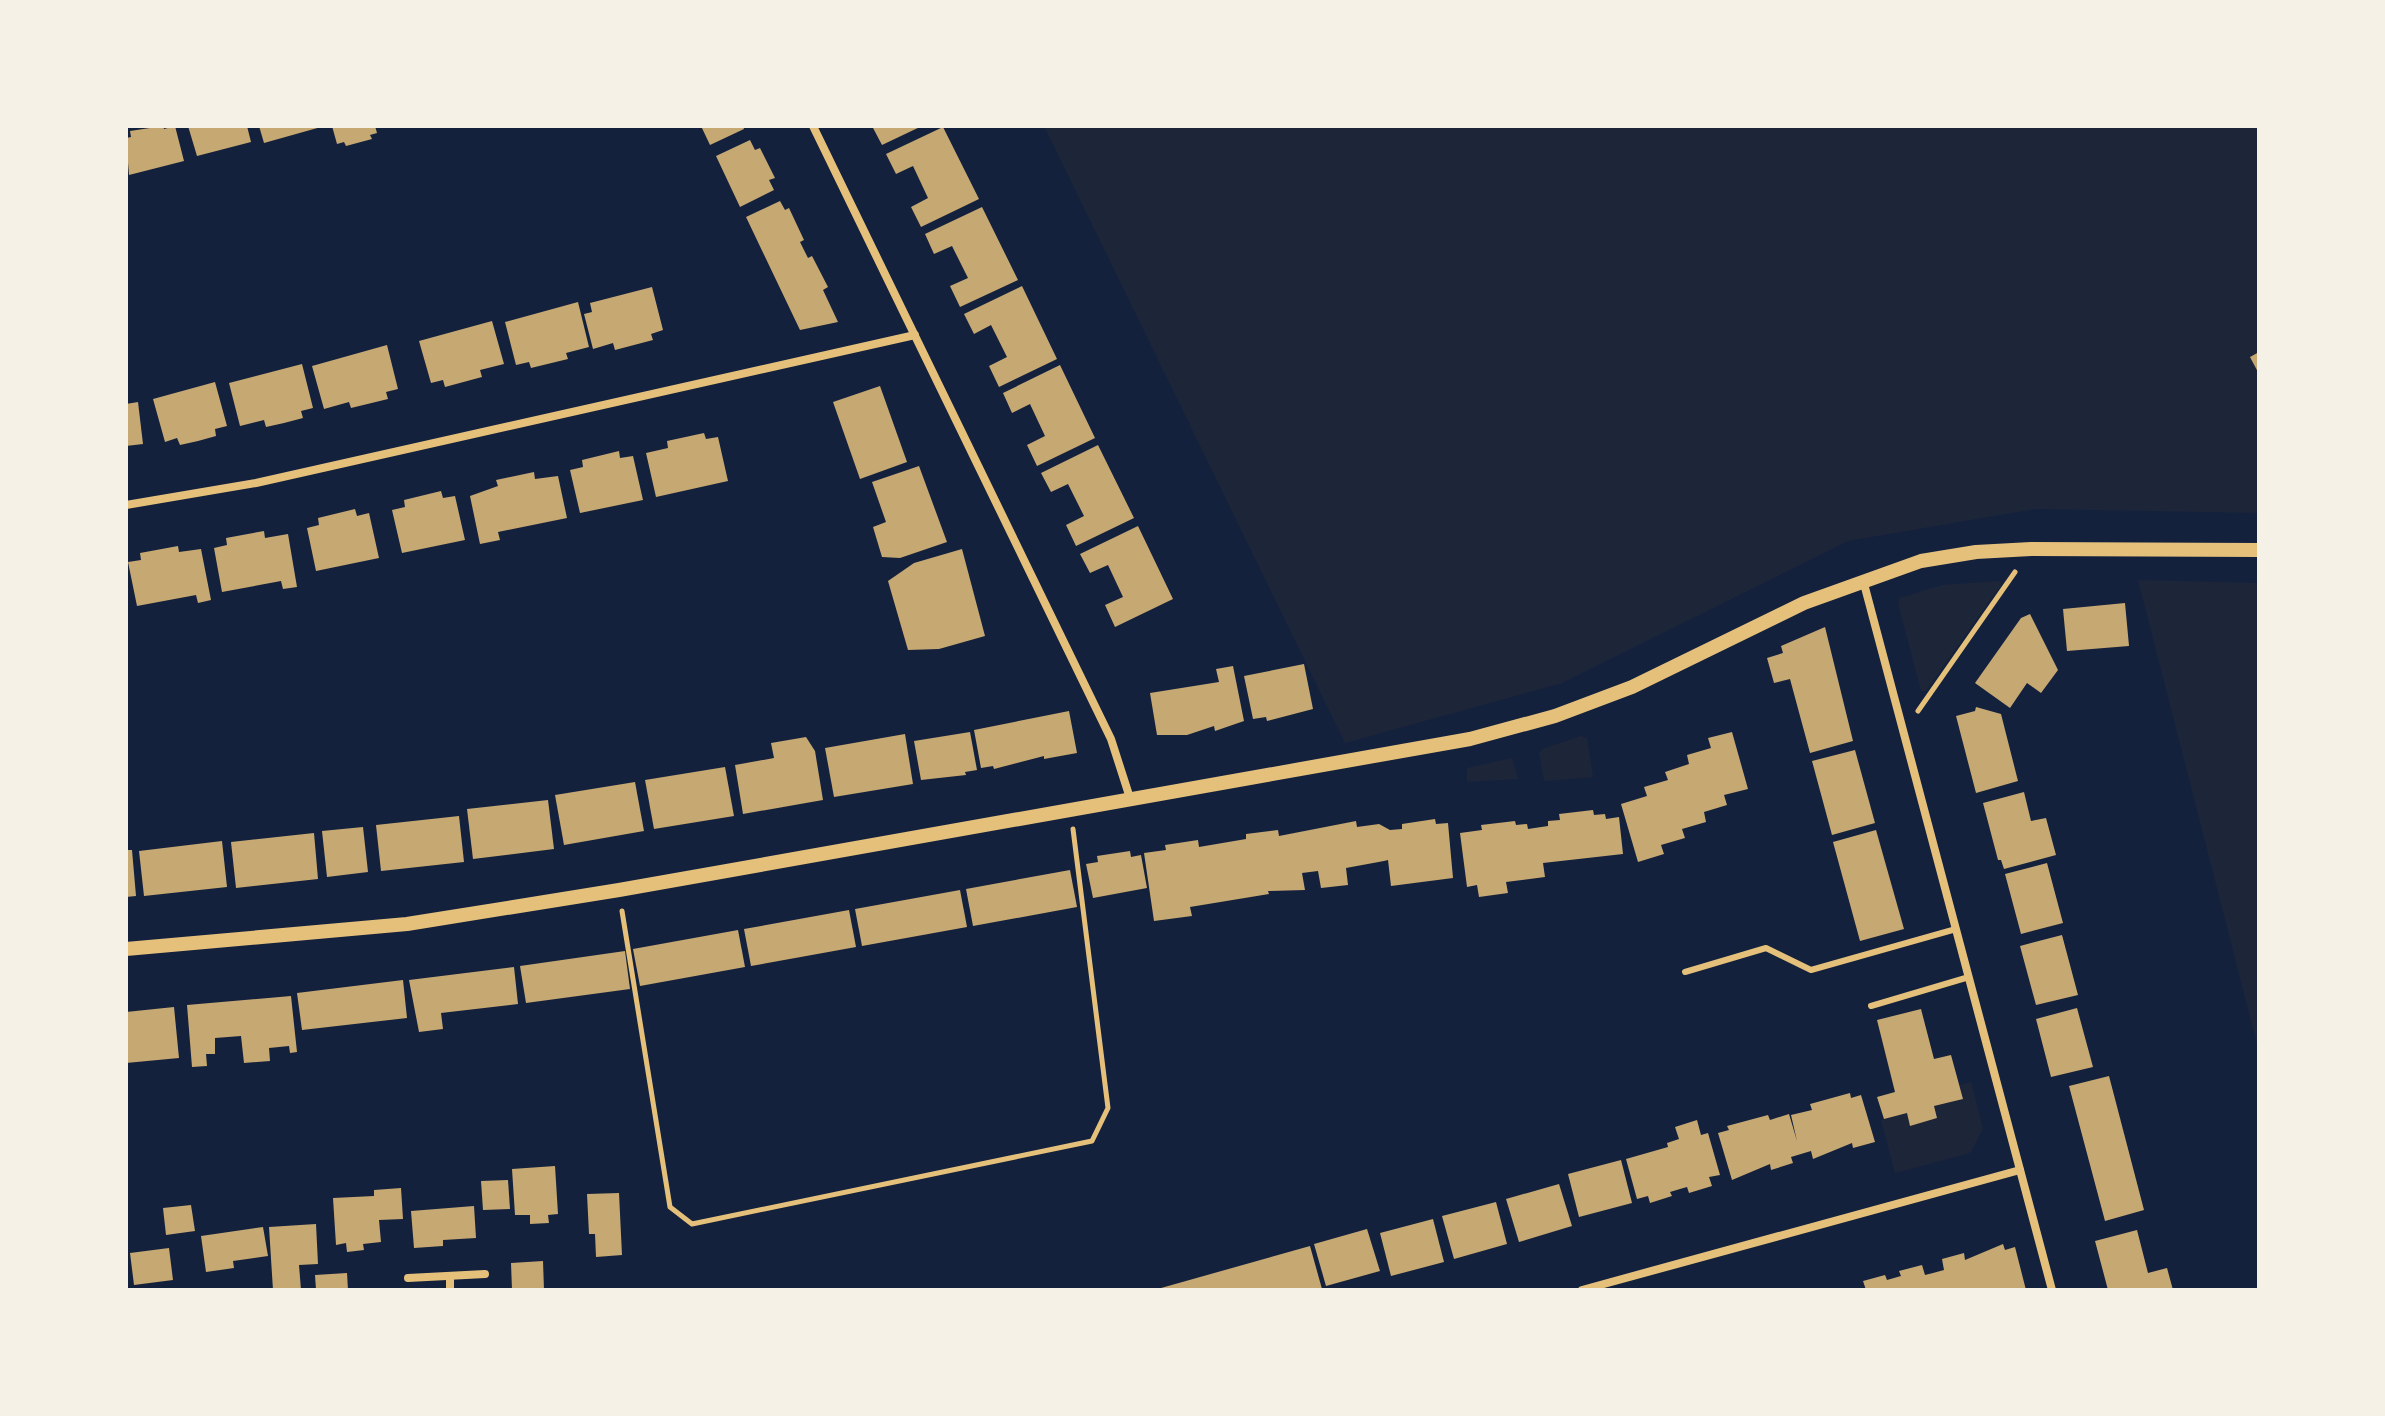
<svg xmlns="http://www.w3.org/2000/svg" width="2385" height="1416" font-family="'Work Sans',sans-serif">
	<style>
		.green { fill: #1d2539 }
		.building { fill: #c6a872 }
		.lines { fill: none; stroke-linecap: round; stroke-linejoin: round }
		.path { stroke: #e5c07b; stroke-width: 5 }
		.service { stroke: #e5c07b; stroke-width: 6 }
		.minor { stroke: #e5c07b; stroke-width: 8 }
		.tertiary { stroke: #e5c07b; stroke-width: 14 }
	</style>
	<rect width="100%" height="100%" fill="#14213d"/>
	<g class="green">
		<polygon points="1044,126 2259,126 2259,513 2035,509 1848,541 1562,683 1345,743"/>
		<polygon points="2138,580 2259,583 2259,1052"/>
		<polygon points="2000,581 2001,585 1926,691 1921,691 1898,603 1900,598 1942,585"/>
		<polygon points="1581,736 1587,738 1593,777 1544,781 1539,753 1542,749"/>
		<polygon points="1512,758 1518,779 1467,782 1467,768"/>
		<polygon points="1971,1082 1983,1129 1970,1153 1895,1173 1881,1120 1907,1113 1910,1126 1937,1118 1934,1106 1963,1099 1960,1085"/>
	</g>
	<g class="building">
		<polygon points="163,126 164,129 175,126 184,161 129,175 126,138 131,137 130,131"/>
		<polygon points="188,126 247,126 251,142 197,156"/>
		<polygon points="259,126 321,126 321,127 264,143"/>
		<polygon points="332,126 375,126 377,133 370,135 372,139 346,146 344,142 337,144"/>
		<polygon points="701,126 743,126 744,129 710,145"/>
		<polygon points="872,126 922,126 882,145"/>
		<polygon points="943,127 979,199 921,227 911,207 928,198 913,166 896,174 886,154"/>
		<polygon points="750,140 755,150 760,148 775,178 769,180 774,190 740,207 716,156"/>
		<polygon points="780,201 785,210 789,208 804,240 800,242 808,258 812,256 828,287 823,290 838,322 800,330 746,217"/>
		<polygon points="982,207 1018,280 960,307 950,286 968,278 952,246 934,254 925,234"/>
		<polygon points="1022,286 1057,359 999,387 989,366 1007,357 991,325 974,334 964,314"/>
		<polygon points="652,287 663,330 651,334 653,340 615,350 613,343 593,349 584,314 592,312 590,303"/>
		<polygon points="578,302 589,347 566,353 568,359 531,368 529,362 516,365 505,322"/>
		<polygon points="492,321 504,364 480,370 482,377 445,387 443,380 431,383 419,341"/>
		<polygon points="387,345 398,389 386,392 388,399 351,408 349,402 324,409 312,366"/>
		<polygon points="2259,352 2259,374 2250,357"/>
		<polygon points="302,364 313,408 301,411 303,418 284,423 266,427 264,420 240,426 229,383"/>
		<polygon points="1060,365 1095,438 1037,466 1027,445 1045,436 1037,419 1030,404 1012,413 1003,393"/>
		<polygon points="215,382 227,426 215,429 216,436 198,441 180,445 177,438 165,442 153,399"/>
		<polygon points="880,386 907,462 860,479 833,402"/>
		<polygon points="138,402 143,444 126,446 126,404"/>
		<polygon points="704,433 706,439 718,437 728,481 656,497 646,453 668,448 667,441"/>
		<polygon points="1098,445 1134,518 1076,546 1066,525 1084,516 1068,484 1051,492 1041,473"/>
		<polygon points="619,451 620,458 633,456 643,500 580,513 570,470 583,467 582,460"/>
		<polygon points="919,466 947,542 900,558 882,557 873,527 886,522 872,482"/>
		<polygon points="534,472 535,479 558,476 567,518 498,532 500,540 480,544 470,496 498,486 496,480"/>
		<polygon points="441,491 443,498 455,496 465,540 402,553 392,510 405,507 404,500"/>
		<polygon points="355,509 357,516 369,513 379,558 316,571 307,528 319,525 318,518"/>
		<polygon points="1138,526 1173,599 1115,627 1105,605 1123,597 1108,565 1090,573 1080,554"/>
		<polygon points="264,531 265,538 288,534 297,587 283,589 281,581 222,592 214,548 227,545 226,538"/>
		<polygon points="178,546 179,552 201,549 211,600 198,603 196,595 137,606 128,562 141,560 140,553"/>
		<polygon points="962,549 985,636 939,649 908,650 888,581 914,563"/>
		<polygon points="2125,603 2129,646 2067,651 2063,609"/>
		<polygon points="2030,614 2058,670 2041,693 2027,683 2010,708 1975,683 2021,618"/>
		<polygon points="1825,627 1853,741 1810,753 1790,679 1774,683 1767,658 1783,653 1781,646"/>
		<polygon points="1304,664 1313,709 1267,721 1266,717 1253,719 1244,676"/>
		<polygon points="1233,666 1244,721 1215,731 1214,726 1187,735 1157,735 1150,693 1219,682 1216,669"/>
		<polygon points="1976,707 2001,714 2018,781 1976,793 1956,716 1975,711"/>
		<polygon points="1069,711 1077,753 1044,759 1044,756 994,769 993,766 981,768 974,730"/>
		<polygon points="970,732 977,770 965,772 966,775 921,780 914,741"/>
		<polygon points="1732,732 1748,789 1724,795 1727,805 1704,812 1706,822 1682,829 1685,838 1661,845 1664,854 1638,862 1621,804 1647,796 1644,787 1668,780 1665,772 1689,764 1687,755 1711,748 1708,738"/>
		<polygon points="905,734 913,784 834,797 825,748"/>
		<polygon points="806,737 815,751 823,800 743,814 735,765 774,758 771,743"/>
		<polygon points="1855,750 1875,823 1832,835 1812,761"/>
		<polygon points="725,767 734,816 654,829 645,780"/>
		<polygon points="635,782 644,831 564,845 555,795"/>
		<polygon points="2024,792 2031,821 2046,818 2056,855 2004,869 2001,860 1998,860 1983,803"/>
		<polygon points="548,800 554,849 473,859 467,809"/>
		<polygon points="1593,810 1594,815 1605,814 1606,819 1619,817 1623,854 1543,863 1545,877 1506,882 1508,893 1479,897 1477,885 1467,887 1460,833 1482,830 1481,825 1515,821 1516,825 1527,824 1528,829 1548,826 1548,821 1560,820 1559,814"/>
		<polygon points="459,816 464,862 381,871 376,825"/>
		<polygon points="1435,819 1436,824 1448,823 1453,878 1391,886 1388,860 1384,861 1346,868 1348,885 1321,888 1318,871 1302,873 1305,890 1268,891 1269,894 1190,907 1192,916 1154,921 1144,853 1166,850 1165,845 1198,840 1199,847 1246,839 1246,834 1278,830 1279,836 1356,821 1357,827 1379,824 1390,830 1402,829 1402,824"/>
		<polygon points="363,827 368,872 327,877 322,831"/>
		<polygon points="1876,830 1904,929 1860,941 1833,842"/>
		<polygon points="314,833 318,879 236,888 231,842"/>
		<polygon points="222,841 227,887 144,896 139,851"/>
		<polygon points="126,850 132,850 136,896 126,897"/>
		<polygon points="1130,851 1131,857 1141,855 1147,888 1093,898 1086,864 1098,862 1097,856"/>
		<polygon points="2047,863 2063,923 2021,934 2005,874"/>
		<polygon points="1070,870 1077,907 973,926 966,889"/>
		<polygon points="960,890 967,927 862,946 855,909"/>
		<polygon points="849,910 856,947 751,966 744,929"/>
		<polygon points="738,930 745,967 640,986 633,949"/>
		<polygon points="2062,935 2078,995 2036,1005 2020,946"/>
		<polygon points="625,951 630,989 526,1003 520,966"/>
		<polygon points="514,967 518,1004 441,1013 443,1029 419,1032 409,980"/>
		<polygon points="403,980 407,1018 302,1030 297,993"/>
		<polygon points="291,996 297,1052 290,1053 289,1046 269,1048 270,1061 244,1063 241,1036 215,1038 215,1054 206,1054 207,1066 192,1067 187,1005"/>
		<polygon points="174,1007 179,1058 126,1063 126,1012"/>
		<polygon points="2077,1008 2093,1067 2051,1077 2036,1019"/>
		<polygon points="1921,1009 1934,1059 1951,1055 1963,1099 1934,1106 1937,1118 1910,1126 1907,1113 1884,1119 1877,1097 1895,1092 1877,1020"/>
		<polygon points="2109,1076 2144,1210 2105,1221 2069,1086"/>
		<polygon points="1850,1093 1851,1098 1861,1095 1875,1142 1853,1148 1852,1143 1813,1159 1811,1151 1791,1157 1793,1163 1771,1170 1770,1164 1732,1180 1718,1133 1729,1130 1727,1126 1768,1115 1770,1120 1789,1114 1797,1141 1791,1115 1812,1110 1810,1104"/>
		<polygon points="1697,1120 1701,1135 1708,1133 1720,1175 1709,1177 1712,1186 1689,1193 1687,1187 1680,1189 1670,1192 1672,1196 1650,1203 1648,1196 1637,1199 1626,1159 1668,1147 1667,1143 1679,1139 1675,1127"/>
		<polygon points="1621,1160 1632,1203 1579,1217 1568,1174"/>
		<polygon points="555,1166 558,1214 548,1215 549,1223 530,1224 530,1215 515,1215 512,1169"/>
		<polygon points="508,1180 510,1209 483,1210 481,1181"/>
		<polygon points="1559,1184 1572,1226 1519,1242 1506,1199"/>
		<polygon points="401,1188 403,1219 379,1220 381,1242 363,1244 364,1250 347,1252 346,1243 336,1245 333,1198 374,1196 374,1190"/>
		<polygon points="619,1193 622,1255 596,1257 595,1234 589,1234 587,1194"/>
		<polygon points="1496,1202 1507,1244 1454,1259 1442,1216"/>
		<polygon points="191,1205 195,1231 166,1235 163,1208"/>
		<polygon points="474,1206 476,1238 443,1240 443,1246 414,1248 411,1211"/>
		<polygon points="1433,1219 1444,1262 1391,1276 1380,1233"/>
		<polygon points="316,1224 318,1264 299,1265 301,1290 273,1290 269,1227"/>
		<polygon points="263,1227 268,1256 233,1261 234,1268 206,1272 201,1236"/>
		<polygon points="1367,1229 1380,1271 1326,1286 1314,1244"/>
		<polygon points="2137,1230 2148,1273 2167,1268 2173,1290 2108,1290 2095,1241"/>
		<polygon points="2003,1244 2005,1250 2015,1247 2026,1290 1866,1290 1863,1281 1885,1275 1887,1280 1901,1276 1899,1271 1922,1265 1925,1275 1933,1273 1944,1270 1942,1259 1964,1253 1965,1260"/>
		<polygon points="1310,1246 1322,1289 1319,1290 1154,1290"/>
		<polygon points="169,1248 173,1280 134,1285 130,1253"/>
		<polygon points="543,1261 544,1290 512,1290 511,1263"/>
		<polygon points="347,1273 348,1290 316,1290 315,1275"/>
	</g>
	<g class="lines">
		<g class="path">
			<polyline points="1918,711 2015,572"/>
			<polyline points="622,911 670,1207 692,1224 1092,1141 1108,1108 1073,829"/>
		</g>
		<g class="service">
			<polyline points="1685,972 1766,948 1811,970 1956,929"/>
			<polyline points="1871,1006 1969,977"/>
		</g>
		<g class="minor">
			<polyline points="813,126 1111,739 1130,798"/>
			<polyline points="126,505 256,483 915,335"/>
			<polyline points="1863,580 2052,1290"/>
			<polyline points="450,1276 450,1290"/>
			<polyline points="408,1278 485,1274"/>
			<polyline points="1582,1290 2020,1170"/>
		</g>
		<polyline class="tertiary" points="126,949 407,924 619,890 1470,739 1555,716 1632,687 1804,603 1921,561 1976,552 2031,549 2259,550"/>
	</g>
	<rect width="2385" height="1416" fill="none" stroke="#f6f1e7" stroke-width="256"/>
</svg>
